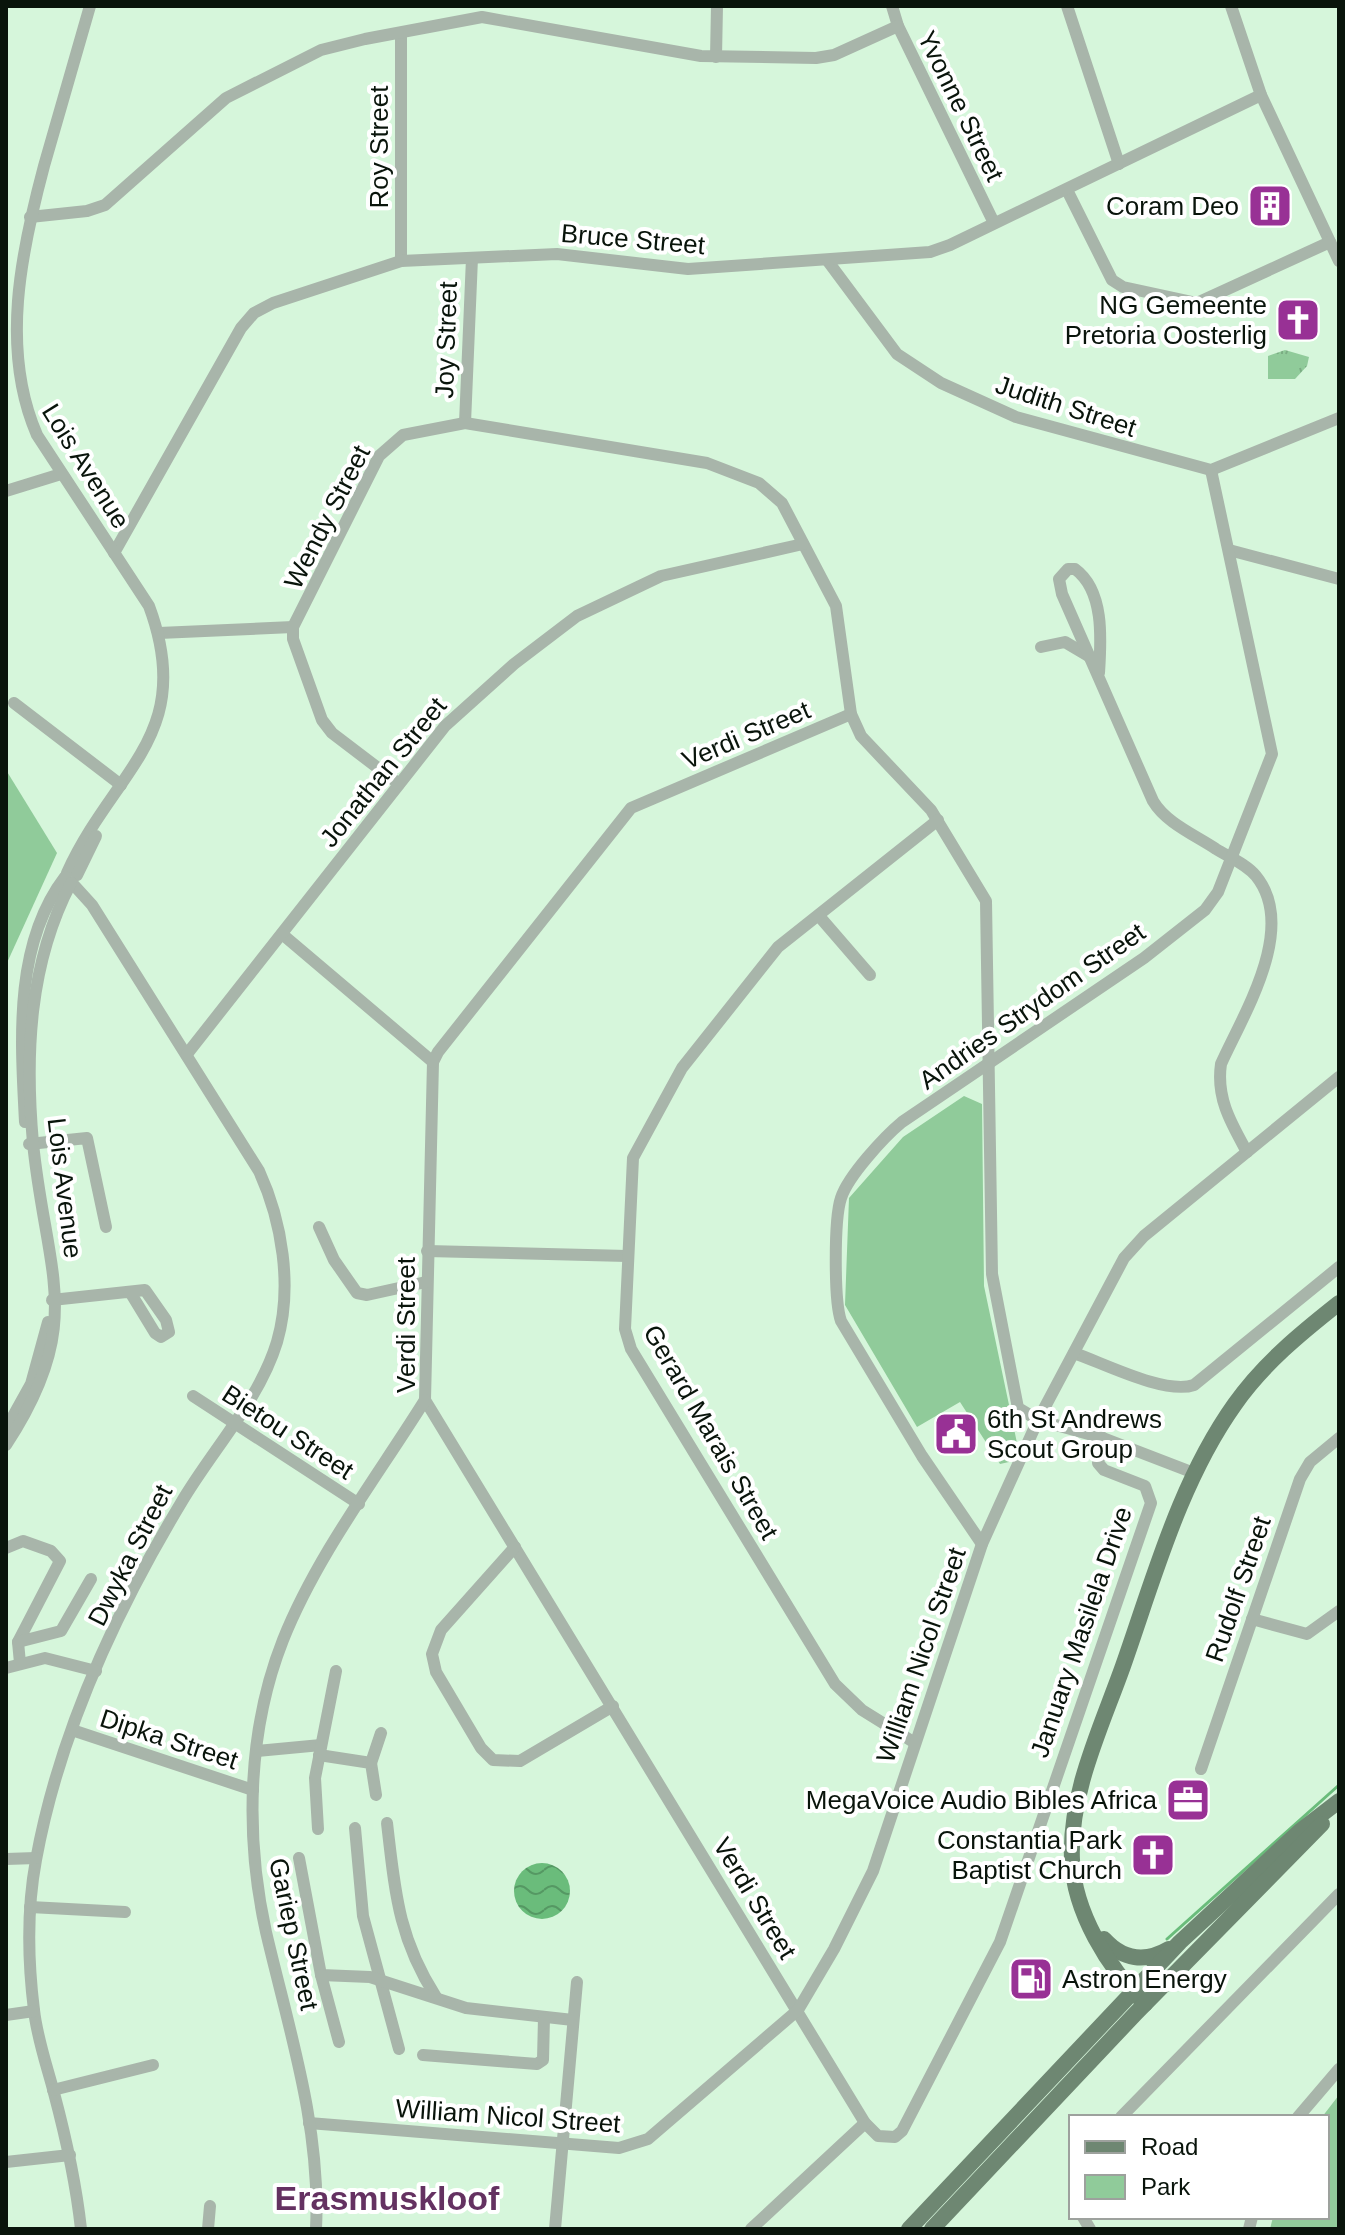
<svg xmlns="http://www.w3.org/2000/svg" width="1345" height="2235" font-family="Arial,sans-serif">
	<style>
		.grass { fill: url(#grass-tufts) }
		.park { fill: #90cb9a }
		.water { fill: url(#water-waves) }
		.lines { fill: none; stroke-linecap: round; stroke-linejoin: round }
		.stream { stroke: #6abc7b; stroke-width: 3 }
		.minor { stroke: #a8b5aa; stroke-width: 12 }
		.major { stroke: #6e8772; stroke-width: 16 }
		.labels { text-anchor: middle; stroke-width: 8; stroke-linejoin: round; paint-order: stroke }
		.street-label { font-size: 26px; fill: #09140b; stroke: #fff }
		.poi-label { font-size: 26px; fill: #09140b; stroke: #fff; text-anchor: end }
		.district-label { font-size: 34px; font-weight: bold; fill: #643161; stroke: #fff }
	</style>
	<defs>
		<pattern id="grass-tufts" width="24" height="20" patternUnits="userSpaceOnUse" patternTransform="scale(2)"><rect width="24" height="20" fill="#90cb9a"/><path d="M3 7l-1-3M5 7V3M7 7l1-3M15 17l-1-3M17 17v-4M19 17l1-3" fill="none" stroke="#7bad83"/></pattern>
		<pattern id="water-waves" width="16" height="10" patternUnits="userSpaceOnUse" patternTransform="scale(2)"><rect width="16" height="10" fill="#6abc7b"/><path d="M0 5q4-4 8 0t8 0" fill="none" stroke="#559863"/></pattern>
	</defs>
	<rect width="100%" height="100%" fill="#d6f6db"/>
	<polygon class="grass" points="1285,350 1309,357 1307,366 1295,379 1268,379 1268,356"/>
	<g class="park">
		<polygon points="6,770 57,853 6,965"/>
		<polygon points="964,1096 982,1104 984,1286 1017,1443 1009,1462 1000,1464 960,1402 917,1427 845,1305 849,1198 903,1137"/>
		<polygon points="1339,2095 1339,2229 1270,2229 1273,2217 1327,2217 1327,2117 1322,2117"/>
	</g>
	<circle class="water" cx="542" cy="1891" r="28"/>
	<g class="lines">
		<polyline class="stream" points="1167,1939 1339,1785"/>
		<g class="minor">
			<polyline points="892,6 898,26 994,223"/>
			<polyline points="1067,6 1119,164"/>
			<polyline points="1231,6 1261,95 1339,261"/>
			<polyline points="401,33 401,261"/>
			<polyline points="716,57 717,6"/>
			<polyline points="1067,190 1112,280 1123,287 1197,303 1330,242"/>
			<polyline points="30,217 87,211 105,205 226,98 321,50 365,39 482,17 701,56 816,58 834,55 898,26"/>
			<polyline points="827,260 897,354 941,383 1016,417 1211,470 1339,418"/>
			<polyline points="465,423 472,258"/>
			<polyline points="6,491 61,474"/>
			<polyline points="1229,550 1339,579"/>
			<polyline points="114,553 241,328 254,313 273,303 401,261 557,254 688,269 930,252 950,245 1261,95"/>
			<polyline points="159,633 293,627"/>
			<polyline points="1041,647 1065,642 1092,658"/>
			<path d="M 1099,673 C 1101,641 1105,591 1075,569 L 1068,569 L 1059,579 L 1062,594 L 1153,801 C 1166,823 1195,835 1216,849 C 1229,857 1246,864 1256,876 C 1298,928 1244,1013 1221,1064 C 1216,1098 1231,1123 1247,1152"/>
			<polyline points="14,703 121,785"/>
			<polyline points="851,714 631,808 438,1052 433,1062 425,1400 865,2123 878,2136 895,2137 902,2131 1000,1942 1151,1503 1145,1486 1104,1470 1098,1463 1103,1438"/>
			<polyline points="399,784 332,733 322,720 293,639 293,627 379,456 403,435 465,423 707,463 759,483 782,503 836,606 851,714 861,736 931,810 986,901 992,1274 1018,1408 1038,1420 1103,1438 1194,1473"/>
			<path d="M 67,873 C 114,769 197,735 149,606 L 37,435 C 0,350 21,252 44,166 C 59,112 75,59 90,6"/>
			<polyline points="77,875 96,836"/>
			<path d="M 72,883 L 92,905 L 259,1171 C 282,1221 293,1287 277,1342 C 259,1401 212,1450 181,1503 C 116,1611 59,1734 36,1860 C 27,1908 28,1962 34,2010 C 37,2038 47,2066 54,2093 C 66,2138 76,2183 81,2229"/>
			<polyline points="819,916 870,975"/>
			<polyline points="282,934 433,1062"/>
			<polyline points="187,1054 445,726 514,664 577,616 661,576 803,544"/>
			<path d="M 25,1122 C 21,1042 13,945 65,877"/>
			<polyline points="29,1144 87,1138 106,1227"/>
			<polyline points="319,1227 334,1260 357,1293 367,1295 426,1282"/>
			<polyline points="427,1251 627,1256"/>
			<polyline points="52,1300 145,1290 166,1320 169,1332 161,1337 155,1333 130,1292"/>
			<path d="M 1074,1353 C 1103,1363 1165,1395 1194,1385 L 1339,1267"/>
			<polyline points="193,1396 359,1504"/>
			<polyline points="6,1429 31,1384 48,1322"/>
			<path d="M 6,1445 C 87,1322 46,1274 33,1143 C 25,1054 29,963 71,883"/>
			<path d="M 982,1544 L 922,1456 L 841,1321 C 834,1301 834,1219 841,1198 C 848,1176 884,1137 902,1122 L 1144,958 L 1205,910 L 1218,892 L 1272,754 L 1211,470"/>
			<polyline points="515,1547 441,1630 432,1654 436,1672 481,1748 493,1760 520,1761 613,1706"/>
			<polyline points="6,1548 23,1541 51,1551 60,1561 18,1642 20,1663"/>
			<polyline points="1252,1619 1307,1634 1339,1611"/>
			<polyline points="18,1642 61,1631 91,1579"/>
			<polyline points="6,1668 45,1658 96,1671"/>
			<polyline points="72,1730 253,1790"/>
			<polyline points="915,1743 862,1710 835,1684 631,1349 625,1329 633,1158 682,1068 778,947 938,820"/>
			<polyline points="257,1751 321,1745"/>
			<polyline points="319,1755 371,1763 376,1795"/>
			<polyline points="371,1763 381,1733"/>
			<polyline points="1201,1769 1300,1479 1310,1462 1339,1438"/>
			<path d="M 387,1823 C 395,1891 398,1938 436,1997"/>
			<polyline points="355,1828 363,1916 399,2049"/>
			<polyline points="318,1829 315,1778 336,1671"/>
			<polyline points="299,1858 321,1975 370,1977 466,2008 573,2020"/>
			<polyline points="6,1859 36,1858"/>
			<polyline points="30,1907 125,1912"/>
			<polyline points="321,1975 339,2042"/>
			<polyline points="6,2015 34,2011"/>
			<polyline points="423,2055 537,2064 543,2060 544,2018"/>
			<polyline points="53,2090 153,2065"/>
			<polyline points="1121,2117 1339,1894"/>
			<polyline points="1298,2117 1339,2069"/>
			<polyline points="309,2123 619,2148 648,2139 798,2010 834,1949 873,1871 982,1544 1038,1420 1124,1258 1144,1236 1339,1077"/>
			<polyline points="6,2162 70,2155"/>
			<polyline points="1083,2217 1090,2229"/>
			<polyline points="208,2229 210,2206"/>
			<path d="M 316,2229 C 321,2127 289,2030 266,1932 C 245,1837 247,1731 283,1640 C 317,1555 377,1477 425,1400"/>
			<polyline points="555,2229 577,1982"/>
			<polyline points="751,2229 865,2123"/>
			<polyline points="1249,2229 1252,2217"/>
		</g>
		<g class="major">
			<path d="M 1104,1939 C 1123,1960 1145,1963 1169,1949"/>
			<path d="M 1145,2004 C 1108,1968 1074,1912 1072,1860 C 1069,1793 1101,1728 1123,1666 C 1154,1578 1180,1481 1235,1404 C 1263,1364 1301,1333 1339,1303"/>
			<polyline points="909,2229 1180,1942 1300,1831 1339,1801"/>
			<polyline points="932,2229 1136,2013 1322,1824"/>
		</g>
	</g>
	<defs>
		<g id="building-square" transform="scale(2.3)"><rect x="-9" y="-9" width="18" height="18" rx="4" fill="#983195" stroke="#fff"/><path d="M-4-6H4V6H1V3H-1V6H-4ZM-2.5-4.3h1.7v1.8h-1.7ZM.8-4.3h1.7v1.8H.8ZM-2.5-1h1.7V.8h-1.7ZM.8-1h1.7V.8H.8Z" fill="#fff"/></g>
		<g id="church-square" transform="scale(2.3)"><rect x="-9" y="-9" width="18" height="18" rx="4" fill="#983195" stroke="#fff"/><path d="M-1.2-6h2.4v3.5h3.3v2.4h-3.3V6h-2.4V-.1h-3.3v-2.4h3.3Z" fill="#fff"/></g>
		<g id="civic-square" transform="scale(2.3)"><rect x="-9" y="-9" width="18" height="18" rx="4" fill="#983195" stroke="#fff"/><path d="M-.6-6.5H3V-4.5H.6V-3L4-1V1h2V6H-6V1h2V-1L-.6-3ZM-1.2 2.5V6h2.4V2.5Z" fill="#fff"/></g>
		<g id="office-square" transform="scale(2.3)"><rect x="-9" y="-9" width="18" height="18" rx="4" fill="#983195" stroke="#fff"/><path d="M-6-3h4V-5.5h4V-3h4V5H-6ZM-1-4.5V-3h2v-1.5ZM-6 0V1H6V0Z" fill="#fff"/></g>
		<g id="fuel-square" transform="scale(2.3)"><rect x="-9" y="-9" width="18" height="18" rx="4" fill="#983195" stroke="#fff"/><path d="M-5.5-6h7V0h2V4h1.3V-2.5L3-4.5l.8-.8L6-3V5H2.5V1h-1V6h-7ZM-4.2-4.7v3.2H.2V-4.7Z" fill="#fff"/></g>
	</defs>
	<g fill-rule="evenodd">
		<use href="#building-square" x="1270" y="206"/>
		<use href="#church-square" x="1298" y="320"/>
		<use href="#civic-square" x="956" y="1434"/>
		<use href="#office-square" x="1188" y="1800"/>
		<use href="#church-square" x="1153" y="1855"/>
		<use href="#fuel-square" x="1031" y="1979"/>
	</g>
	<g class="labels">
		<g class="street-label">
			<text transform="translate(961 106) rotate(64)" y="9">Yvonne Street</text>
			<text transform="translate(379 147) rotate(-90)" y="9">Roy Street</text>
			<text transform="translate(633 239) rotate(5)" y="9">Bruce Street</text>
			<text transform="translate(446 340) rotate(-88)" y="9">Joy Street</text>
			<text transform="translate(1066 406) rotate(18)" y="9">Judith Street</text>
			<text transform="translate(86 466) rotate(58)" y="9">Lois Avenue</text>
			<text transform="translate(327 517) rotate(-63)" y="9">Wendy Street</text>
			<text transform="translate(746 735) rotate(-23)" y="9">Verdi Street</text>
			<text transform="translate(383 772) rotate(-51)" y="9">Jonathan Street</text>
			<text transform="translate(1032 1006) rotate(-35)" y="9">Andries Strydom Street</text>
			<text transform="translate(65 1188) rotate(83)" y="9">Lois Avenue</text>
			<text transform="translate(406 1325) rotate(-90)" y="9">Verdi Street</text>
			<text transform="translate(288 1432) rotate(33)" y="9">Bietou Street</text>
			<text transform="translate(711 1432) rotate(60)" y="9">Gerard Marais Street</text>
			<text transform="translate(130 1555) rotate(-63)" y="9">Dwyka Street</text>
			<text transform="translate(1238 1589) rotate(-71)" y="9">Rudolf Street</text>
			<text transform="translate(1081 1632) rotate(-71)" y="9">January Masilela Drive</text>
			<text transform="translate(921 1655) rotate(-71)" y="9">William Nicol Street</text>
			<text transform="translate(169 1739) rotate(18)" y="9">Dipka Street</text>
			<text transform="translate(755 1898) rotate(59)" y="9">Verdi Street</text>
			<text transform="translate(294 1934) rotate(78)" y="9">Gariep Street</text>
			<text transform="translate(508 2116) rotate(4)" y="9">William Nicol Street</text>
		</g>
		<g class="poi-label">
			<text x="1239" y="215">Coram Deo</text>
			<text x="1267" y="314">NG Gemeente<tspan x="1267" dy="30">Pretoria Oosterlig</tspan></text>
			<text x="987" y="1428" text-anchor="start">6th St Andrews<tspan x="987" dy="30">Scout Group</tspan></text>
			<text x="1157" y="1809">MegaVoice Audio Bibles Africa</text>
			<text x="1122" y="1849">Constantia Park<tspan x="1122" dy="30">Baptist Church</tspan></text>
			<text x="1062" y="1988" text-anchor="start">Astron Energy</text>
		</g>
		<g class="district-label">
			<text x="387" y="2210">Erasmuskloof</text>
		</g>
	</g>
	<rect width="1345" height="2235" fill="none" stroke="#09140b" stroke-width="16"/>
	<rect x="1069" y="2115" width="260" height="104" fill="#ffffff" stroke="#9da19d" stroke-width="2"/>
	<rect x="1085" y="2141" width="40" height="12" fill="#6e8772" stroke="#9da19d" stroke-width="2"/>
	<text x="1141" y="2155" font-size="24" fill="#09140b">Road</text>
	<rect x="1085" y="2175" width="40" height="24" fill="#90cb9a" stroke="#9da19d" stroke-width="2"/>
	<text x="1141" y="2195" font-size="24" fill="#09140b">Park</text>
</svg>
